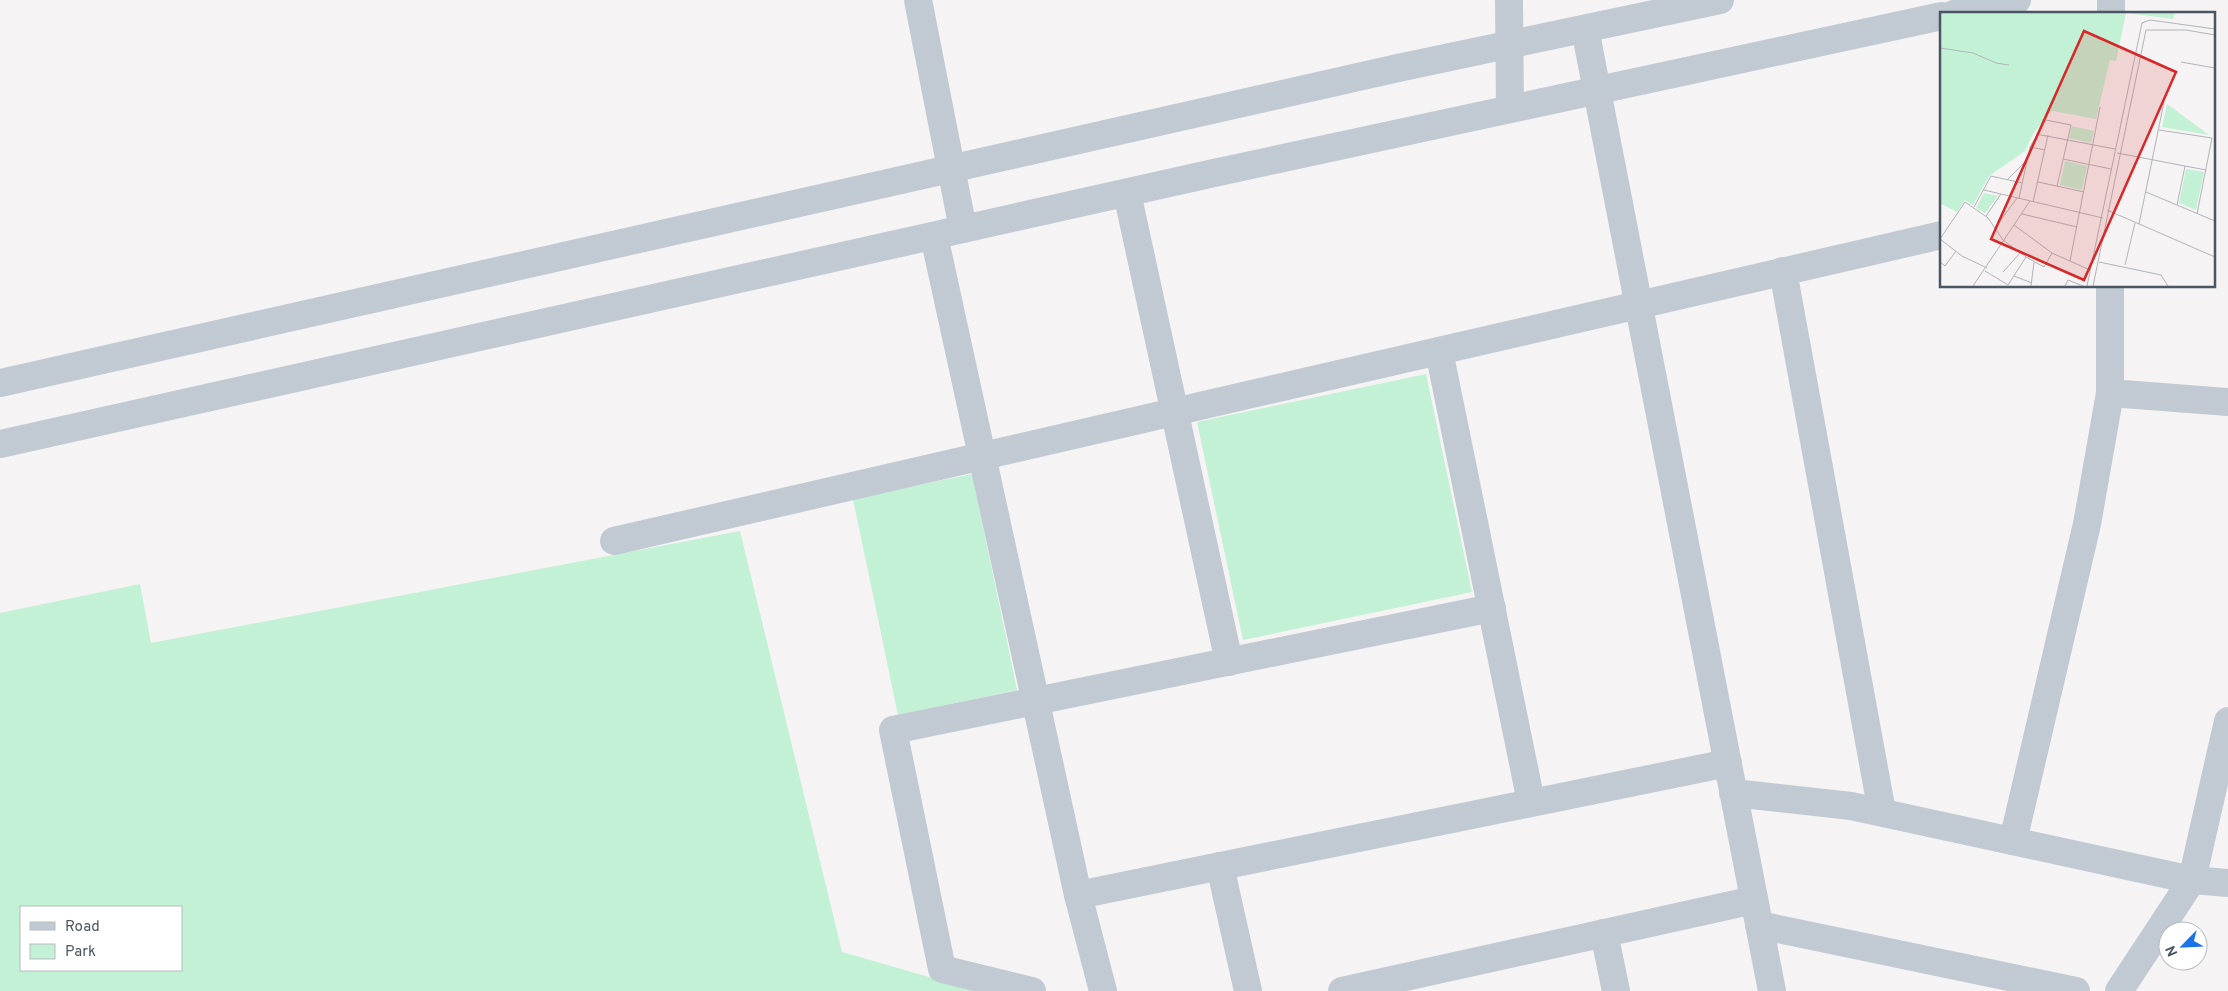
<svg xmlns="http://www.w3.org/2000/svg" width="2228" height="991" font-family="Overpass,sans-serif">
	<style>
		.green { fill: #c3f1d5; fill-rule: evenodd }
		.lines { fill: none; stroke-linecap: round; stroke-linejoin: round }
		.minor { stroke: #c1cad2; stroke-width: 28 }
		.inset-road { fill: none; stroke: #b1b4b9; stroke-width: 1 }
		.view { fill: #d62828; fill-opacity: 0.15; stroke: #d62828; stroke-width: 2.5 }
		.inset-edge { fill: none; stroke: #4a5661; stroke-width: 2.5 }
	</style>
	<rect width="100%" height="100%" fill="#f5f3f3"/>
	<g class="green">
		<polygon points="1426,374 1472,592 1243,640 1197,422"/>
		<polygon points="972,474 1017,690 898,715 853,499"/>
		<path d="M 740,531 L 842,952 L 978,991 L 0,991 L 0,613 L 140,584 L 151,643 ZM 21,907 L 181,907 L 181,970 L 21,970 Z"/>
	</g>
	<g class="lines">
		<g class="minor">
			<polyline points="918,0 963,229"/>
			<polyline points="1509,0 1510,109"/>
			<polyline points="1954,14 2017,0"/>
			<polyline points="2111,14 2111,0"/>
			<polyline points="1585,29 1772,991"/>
			<polyline points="1127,193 1229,662"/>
			<polyline points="934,236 1078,895 1103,991"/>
			<polyline points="1783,271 1882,812"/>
			<polyline points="2110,286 2110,393 2228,402"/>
			<polyline points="1439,351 1531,802"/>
			<polyline points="0,383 1398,68 1720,0"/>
			<polyline points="0,444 1214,173 1942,16"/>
			<polyline points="614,541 1942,235"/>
			<polyline points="1733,793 1851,806 2192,880 2228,883"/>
			<polyline points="2013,841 2087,524 2110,393"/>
			<polyline points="1220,866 1248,991"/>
			<polyline points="1078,895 1728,763"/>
			<polyline points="1759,925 2076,991"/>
			<polyline points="1604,933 1616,991"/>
			<polyline points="1032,991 942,969 893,730 1492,608"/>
			<polyline points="1342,991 1754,900"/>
			<polyline points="2119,991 2192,880 2228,721"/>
		</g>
	</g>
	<g transform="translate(1940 12)">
		<rect width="275" height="275" fill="#f5f3f3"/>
		<path d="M 0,1 L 235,1 L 233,7 L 186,1 L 176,49 L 170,48 L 156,107 L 112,99 L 93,122 L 85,139 L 49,164 L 33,193 L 25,188 L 17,200 L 0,191 ZM 227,92 L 269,123 L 222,115 ZM 132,114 L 154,119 L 151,131 L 129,126 ZM 125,149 L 147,154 L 142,178 L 120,173 ZM 246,157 L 264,160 L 256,198 L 239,191 ZM 44,181 L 58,184 L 45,201 L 36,196 Z" fill="#c3f1d5"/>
		<path class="inset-road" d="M 0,36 L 33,41 L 56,51 L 69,53M 241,50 L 275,56M 219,118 L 272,126 L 257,202M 96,122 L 175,137M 90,135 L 105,138M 177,141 L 266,158M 123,147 L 171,157M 67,168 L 87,148M 98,170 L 144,180M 44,178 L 163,206M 206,180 L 275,209M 79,186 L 90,135 L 106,108 L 131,113 L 117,174M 93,190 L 108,123M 237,193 L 245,154M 34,195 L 51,164 L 82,171M 167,198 L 275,245M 82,202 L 137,215M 46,204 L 61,182M 199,212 L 224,90M 74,213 L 112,241M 55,216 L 77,186M 130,249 L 160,95M 0,250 L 5,254 L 16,239M 159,250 L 221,263 L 228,274M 185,253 L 195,211M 47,256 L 22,244 L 0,227 L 25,190 L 48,206 L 63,228 L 86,245 L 104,255 L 112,241 L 150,258M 45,259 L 68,273 L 86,245M 63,260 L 80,241M 74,264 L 92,271M 33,274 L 90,189M 91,274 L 94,250M 125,274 L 128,268 L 143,274M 147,274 L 202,11 L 210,8 L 275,17M 153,274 L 206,18 L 246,18 L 275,23"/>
		<path class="view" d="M 144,19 L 236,60 L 144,268 L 51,227 Z"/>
		<rect width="275" height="275" class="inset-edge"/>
	</g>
	<rect x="20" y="906" width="162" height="65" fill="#ffffff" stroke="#b7bbc0"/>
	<rect x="30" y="922" width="25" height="8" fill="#c1cad2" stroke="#b7bbc0"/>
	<text x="65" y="931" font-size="15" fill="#4a5661">Road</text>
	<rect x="30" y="944" width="25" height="15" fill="#c3f1d5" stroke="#b7bbc0"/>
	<text x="65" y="956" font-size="15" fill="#4a5661">Park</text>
	<g transform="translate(2183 946) rotate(246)"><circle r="24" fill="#ffffff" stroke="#b7bbc0"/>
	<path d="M0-4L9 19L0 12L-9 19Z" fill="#1a73e8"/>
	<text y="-8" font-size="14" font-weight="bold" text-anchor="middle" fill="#4a5661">N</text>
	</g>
</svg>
